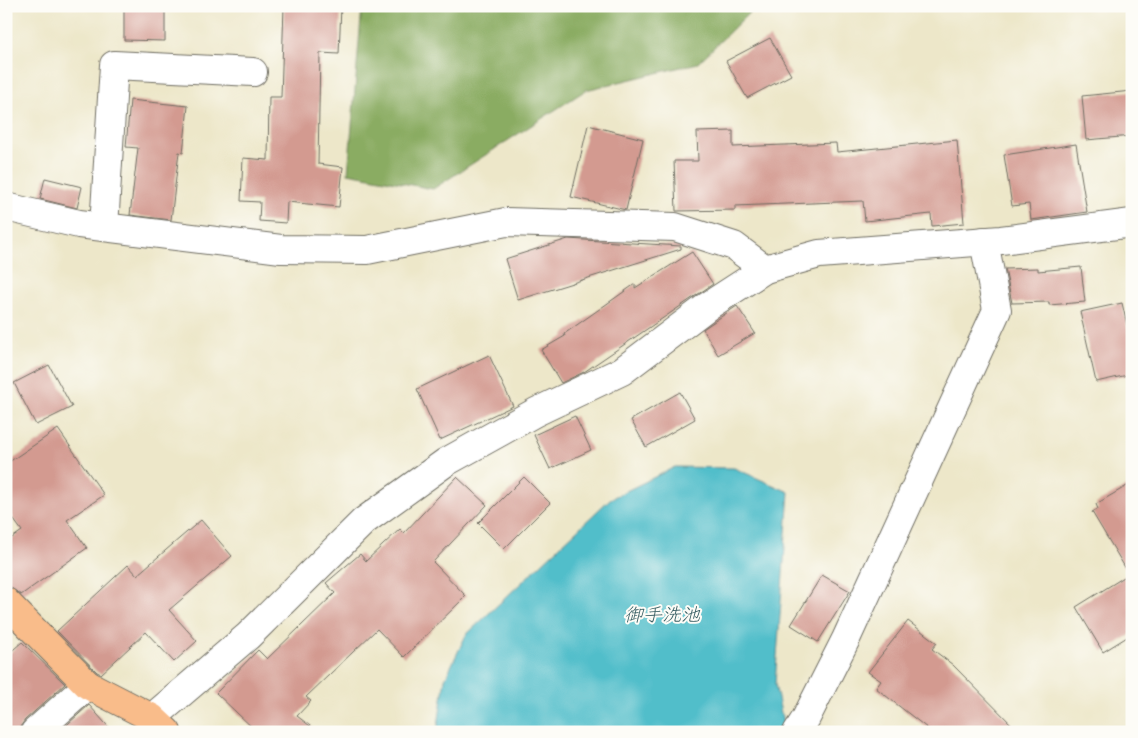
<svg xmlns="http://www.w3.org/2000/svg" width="1138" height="738" font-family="'Playpen Sans','Klee One',sans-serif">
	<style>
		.forest { fill: #8aac62; stroke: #5a6c46 }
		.water { fill: #51beca; stroke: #3e747a }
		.building { fill: #d39a90 }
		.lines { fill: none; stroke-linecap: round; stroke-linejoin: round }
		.minor-casing { stroke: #6f6d62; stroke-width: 30 }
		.major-casing { stroke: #6f6d62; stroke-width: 30 }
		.minor { stroke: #fff; stroke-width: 28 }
		.major { stroke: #f9bc8a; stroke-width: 28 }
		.labels { text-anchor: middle; stroke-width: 4; stroke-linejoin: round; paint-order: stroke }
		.water-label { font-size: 19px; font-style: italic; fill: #385e63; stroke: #fdfcf7 }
	</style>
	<rect width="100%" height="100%" fill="#fdfcf7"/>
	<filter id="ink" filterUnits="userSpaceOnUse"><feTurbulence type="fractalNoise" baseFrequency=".02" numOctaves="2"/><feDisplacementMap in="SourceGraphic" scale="10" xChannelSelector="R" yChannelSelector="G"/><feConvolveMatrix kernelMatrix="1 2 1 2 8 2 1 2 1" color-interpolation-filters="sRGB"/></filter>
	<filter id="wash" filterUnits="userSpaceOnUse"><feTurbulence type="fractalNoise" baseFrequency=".0096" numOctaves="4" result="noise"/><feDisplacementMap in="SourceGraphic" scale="20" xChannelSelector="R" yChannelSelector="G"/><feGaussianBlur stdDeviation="1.12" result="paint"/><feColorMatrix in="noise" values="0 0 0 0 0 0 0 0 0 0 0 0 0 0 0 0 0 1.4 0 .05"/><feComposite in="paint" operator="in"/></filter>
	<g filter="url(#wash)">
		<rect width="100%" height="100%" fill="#ede7c9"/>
		<polygon class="forest" points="362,6 756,6 698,63 586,90 433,189 348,173"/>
		<polygon class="water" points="675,467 734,468 789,492 775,684 784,727 780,732 437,732 445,679 466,635 610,499"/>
		<g id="blocks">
			<g class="building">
				<polygon points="124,6 165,6 165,41 124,40"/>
				<polygon points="284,6 341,6 339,54 320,53 318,164 343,167 339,207 287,202 286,223 259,221 260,202 241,201 243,158 268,160 269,97 281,97"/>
				<polygon points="770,38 791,75 747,98 726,61"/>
				<polygon points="1132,91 1132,136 1086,140 1082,96"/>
				<polygon points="130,100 188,106 183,153 179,152 171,220 130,215 138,148 126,147"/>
				<polygon points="588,125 643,139 626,210 571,197"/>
				<polygon points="733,131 733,147 836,143 837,152 957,140 964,223 932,226 931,214 865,221 863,201 735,206 735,210 676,211 674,161 698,161 697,132"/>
				<polygon points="1076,144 1087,212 1031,220 1029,204 1012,206 1004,155"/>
				<polygon points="45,178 82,187 77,208 40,199"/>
				<polygon points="568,239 681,246 681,249 518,300 505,259"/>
				<polygon points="692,252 713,284 584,372 561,383 541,350 565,336 564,334 635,284 635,288"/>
				<polygon points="1081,267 1085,302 1049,305 1049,302 1012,303 1005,269 1038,268 1038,271"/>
				<polygon points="1122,303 1128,329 1132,328 1132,374 1096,382 1080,312"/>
				<polygon points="737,306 755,333 718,355 703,329"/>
				<polygon points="489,355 513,406 440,440 417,389"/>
				<polygon points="49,365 72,407 36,425 14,383"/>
				<polygon points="680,392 695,419 646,447 631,420"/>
				<polygon points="575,416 591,450 550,469 534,435"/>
				<polygon points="58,429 104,495 67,520 87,548 21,595 11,588 6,580 6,542 22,531 6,509 6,464"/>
				<polygon points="457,477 487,505 433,562 466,596 404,657 377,629 306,697 311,701 297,716 318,732 257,732 216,693 258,650 267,659 335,593 326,583 360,554 366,561 400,529 404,533"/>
				<polygon points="524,477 550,503 504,549 478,523"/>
				<polygon points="1132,483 1132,634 1103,652 1076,607 1129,574 1092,512 1098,509 1096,504"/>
				<polygon points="201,520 232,556 169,610 197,641 174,662 146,632 101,674 97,672 57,631 128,565 137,575"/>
				<polygon points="822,575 850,591 818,642 791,625"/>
				<polygon points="908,621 937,643 932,649 953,665 1019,732 932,732 876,688 881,681 868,672"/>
				<polygon points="22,642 65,684 25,720 20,727 20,732 6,732 6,656"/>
				<polygon points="89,705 113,732 59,732"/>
			</g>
		</g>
	</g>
	<g filter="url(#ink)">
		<use href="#blocks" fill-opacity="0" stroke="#6f6d62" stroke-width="1"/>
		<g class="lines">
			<g class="minor-casing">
				<g id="minor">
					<polyline points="6,207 79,224 281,249 367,250 506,222 675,227 734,246 765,269"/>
					<polyline points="104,227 114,65 253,72"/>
					<polyline points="152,718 248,636 364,521 446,462 536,412 622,371 708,306 765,269 819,254 1001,240 1132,223"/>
					<polyline points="35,732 88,685"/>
					<polyline points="797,732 806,718 846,639 997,310 984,241"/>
				</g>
			</g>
			<g class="major-casing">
				<polyline id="major" points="6,602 88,685 152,718 167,732"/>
			</g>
			<use href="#minor" class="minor"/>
			<use href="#major" class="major"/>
		</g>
	</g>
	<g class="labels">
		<g class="water-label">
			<text x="662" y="621">御手洗池</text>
		</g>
	</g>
	<rect width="1138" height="738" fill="none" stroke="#fdfcf7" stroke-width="25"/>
</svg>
